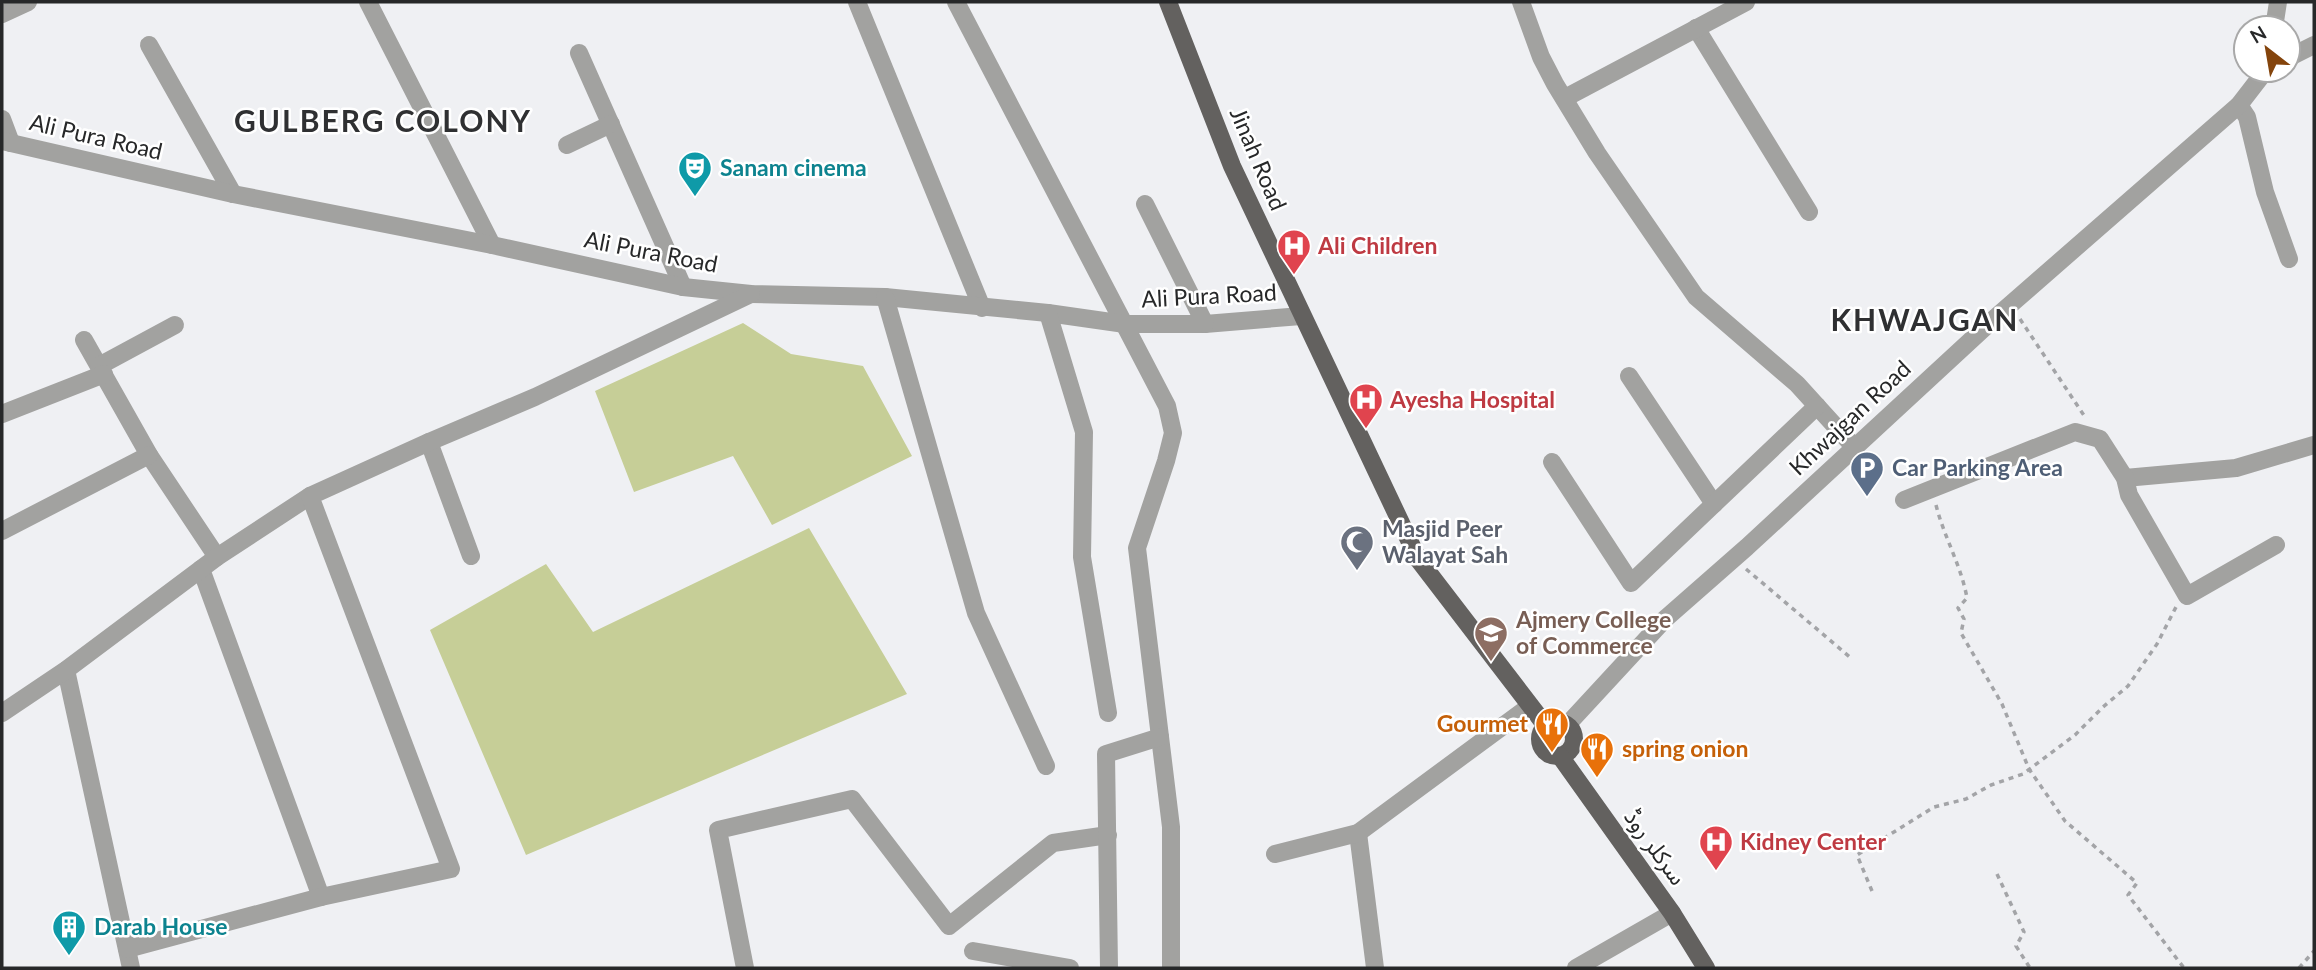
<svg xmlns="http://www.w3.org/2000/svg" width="2316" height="970" font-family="Lato,'Noto Sans Arabic',sans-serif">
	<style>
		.green { fill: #c6ce97 }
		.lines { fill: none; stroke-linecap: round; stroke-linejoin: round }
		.path { stroke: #a3a4a7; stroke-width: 3.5; stroke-dasharray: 5 5; stroke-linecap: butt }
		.minor { stroke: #a2a2a0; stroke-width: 18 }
		.major { stroke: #63615f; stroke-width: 18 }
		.labels { text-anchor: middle; stroke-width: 5; stroke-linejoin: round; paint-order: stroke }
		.street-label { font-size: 23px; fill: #272829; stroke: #fff }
		.culture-label { font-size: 23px; font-weight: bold; fill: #0d838f; stroke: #fff; text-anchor: start }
		.health-label { font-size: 23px; font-weight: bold; fill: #be3a42; stroke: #fff; text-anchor: start }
		.service-label { font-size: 23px; font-weight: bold; fill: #4e5e75; stroke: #fff; text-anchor: start }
		.worship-label { font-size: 23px; font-weight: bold; fill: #5b616d; stroke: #fff; text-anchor: start }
		.education-label { font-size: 23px; font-weight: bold; fill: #785e54; stroke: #fff; text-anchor: start }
		.food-label { font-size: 23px; font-weight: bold; fill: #c56008; stroke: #fff; text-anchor: end }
		.district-label { font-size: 30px; font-weight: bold; letter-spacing: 2px; fill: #2f3032; stroke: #fff }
	</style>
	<rect width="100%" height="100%" fill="#eff0f3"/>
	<g class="green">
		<polygon points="743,323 791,354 863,366 912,456 772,525 733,456 634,492 595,391"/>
		<polygon points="809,528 907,694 526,855 430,630 546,564 593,632"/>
	</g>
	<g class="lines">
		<g class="path">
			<polyline points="2020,319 2085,417"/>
			<path d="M 1936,505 C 1944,537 1961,565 1967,598 L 1958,608 L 1964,619 L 1961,633 L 2002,704 L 2029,769 L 2065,821 L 2137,883 L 2128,895 L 2184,968"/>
			<polyline points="1746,569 1851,658"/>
			<polyline points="1997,874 2024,932 2016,946 2030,968"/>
			<polyline points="1872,891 1857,855 1934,807 1966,799 1991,785 2023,774 2075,735 2103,707 2128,686 2157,644 2176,607"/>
			<polyline points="2299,968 2314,951"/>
		</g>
		<g class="minor">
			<polyline points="368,2 492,245"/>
			<polyline points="857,2 982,308"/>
			<polyline points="956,2 1167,406 1173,433 1166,461 1137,548 1171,827 1171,968"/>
			<polyline points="1521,2 1541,57 1555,84 1597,153 1696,297 1797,384 1855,448"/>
			<polyline points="2,14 28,2"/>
			<polyline points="1696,28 1809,212"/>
			<polyline points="2274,28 2278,2"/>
			<polyline points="149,45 233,194"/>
			<polyline points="579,53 683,287"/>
			<polyline points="2288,58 2314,45"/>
			<polyline points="1565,98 1746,2"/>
			<polyline points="2239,105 2247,117 2265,192 2289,259"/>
			<polyline points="2,119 11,143"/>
			<polyline points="2,141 233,194 492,245 683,287 751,294 885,297 1048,313 1125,324 1205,324 1301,316"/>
			<polyline points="567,145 611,124"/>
			<polyline points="1145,204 1205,324"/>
			<polyline points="885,297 976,613 1046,766"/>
			<polyline points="1048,313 1084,432 1082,557 1108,713"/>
			<polyline points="84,340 149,455 217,557"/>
			<polyline points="99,366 175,325"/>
			<polyline points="1629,376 1714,504"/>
			<polyline points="2,414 104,374"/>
			<polyline points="429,442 471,556"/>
			<polyline points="1552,462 1631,583 1817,406"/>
			<polyline points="2125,478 2236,468 2314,445"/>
			<polyline points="1904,500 2075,432 2100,439 2125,478 2129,495 2187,596 2276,545"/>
			<polyline points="2,531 149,455"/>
			<polyline points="201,569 321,897"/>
			<polyline points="66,670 131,968"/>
			<polyline points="2,713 66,670 217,557 310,496"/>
			<polyline points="1567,725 1665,619 1747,547 1995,318 2239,105 2266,70"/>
			<polyline points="1358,833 1375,968"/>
			<polyline points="1275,854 1358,833 1530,706"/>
			<polyline points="127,949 321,897 451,869 310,496 429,442 535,397 751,294"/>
			<polyline points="973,951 1070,968"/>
			<polyline points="745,968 718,830 852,799 949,926 1053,843 1108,835"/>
			<polyline points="1109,968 1106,754 1160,737"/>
			<polyline points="1576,968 1672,913"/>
		</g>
		<g class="major">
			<polyline points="1168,2 1232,166 1418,559 1546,726"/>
			<circle cx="1557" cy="739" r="17"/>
			<polyline points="1560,756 1672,913 1706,968"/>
		</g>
	</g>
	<defs>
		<g id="theatre-pin" transform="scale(1.75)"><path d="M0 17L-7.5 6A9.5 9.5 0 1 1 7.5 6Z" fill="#0f9aa8" stroke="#fff"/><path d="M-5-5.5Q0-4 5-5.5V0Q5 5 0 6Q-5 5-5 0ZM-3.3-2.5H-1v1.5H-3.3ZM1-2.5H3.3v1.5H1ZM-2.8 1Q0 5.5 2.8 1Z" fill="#fff"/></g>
		<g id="hospital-pin" transform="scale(1.75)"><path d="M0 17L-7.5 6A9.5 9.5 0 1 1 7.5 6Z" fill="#e0444e" stroke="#fff"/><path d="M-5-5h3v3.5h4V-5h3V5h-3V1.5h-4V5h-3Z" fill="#fff"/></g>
		<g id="parking-pin" transform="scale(1.75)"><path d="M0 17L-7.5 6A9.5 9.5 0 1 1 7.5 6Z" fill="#5c6f8a" stroke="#fff"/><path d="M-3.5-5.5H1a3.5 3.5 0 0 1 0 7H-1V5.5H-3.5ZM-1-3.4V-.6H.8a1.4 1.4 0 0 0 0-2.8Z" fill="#fff"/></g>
		<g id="mosque-pin" transform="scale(1.75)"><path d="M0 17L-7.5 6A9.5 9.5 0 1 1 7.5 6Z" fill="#6b7280" stroke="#fff"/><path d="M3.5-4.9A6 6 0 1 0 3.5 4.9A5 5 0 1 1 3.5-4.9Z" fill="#fff"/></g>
		<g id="university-pin" transform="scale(1.75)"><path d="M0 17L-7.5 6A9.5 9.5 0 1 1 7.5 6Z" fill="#8d6e63" stroke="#fff"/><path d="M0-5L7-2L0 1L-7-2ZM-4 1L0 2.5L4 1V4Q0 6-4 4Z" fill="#fff"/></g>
		<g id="restaurant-pin" transform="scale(1.75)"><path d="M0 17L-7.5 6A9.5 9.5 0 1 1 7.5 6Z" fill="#e8710a" stroke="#fff"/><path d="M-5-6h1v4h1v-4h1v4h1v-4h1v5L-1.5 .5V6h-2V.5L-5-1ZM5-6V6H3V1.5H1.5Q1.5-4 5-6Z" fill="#fff"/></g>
		<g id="building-pin" transform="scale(1.75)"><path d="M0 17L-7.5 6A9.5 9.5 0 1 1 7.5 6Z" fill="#0f9aa8" stroke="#fff"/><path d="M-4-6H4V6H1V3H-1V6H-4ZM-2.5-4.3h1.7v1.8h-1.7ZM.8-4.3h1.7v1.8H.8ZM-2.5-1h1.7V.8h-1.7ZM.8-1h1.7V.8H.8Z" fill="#fff"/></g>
	</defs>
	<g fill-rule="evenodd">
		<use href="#theatre-pin" x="695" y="168"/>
		<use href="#hospital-pin" x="1294" y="246"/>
		<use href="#hospital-pin" x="1366" y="400"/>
		<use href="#parking-pin" x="1867" y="468"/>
		<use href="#mosque-pin" x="1357" y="542"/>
		<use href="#university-pin" x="1491" y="633"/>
		<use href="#restaurant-pin" x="1552" y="724"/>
		<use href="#restaurant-pin" x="1597" y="749"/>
		<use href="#hospital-pin" x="1716" y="842"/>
		<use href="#building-pin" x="69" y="927"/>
	</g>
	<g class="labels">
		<g class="street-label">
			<text transform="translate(96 137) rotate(13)" y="8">Ali Pura Road</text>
			<text transform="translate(1258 159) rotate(67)" y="8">Jinah Road</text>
			<text transform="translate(651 252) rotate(11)" y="8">Ali Pura Road</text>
			<text transform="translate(1209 296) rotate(-3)" y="8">Ali Pura Road</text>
			<text transform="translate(1850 418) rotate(-43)" y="8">Khwajgan Road</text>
			<text transform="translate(1655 847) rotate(54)" y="8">سرکلر روڈ</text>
		</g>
		<g class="culture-label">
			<text x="720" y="176">Sanam cinema</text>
			<text x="94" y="935">Darab House</text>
		</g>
		<g class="health-label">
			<text x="1318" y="254">Ali Children</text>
			<text x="1390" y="408">Ayesha Hospital</text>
			<text x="1740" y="850">Kidney Center</text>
		</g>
		<g class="service-label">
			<text x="1892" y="476">Car Parking Area</text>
		</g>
		<g class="worship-label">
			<text x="1382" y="537">Masjid Peer<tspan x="1382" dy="26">Walayat Sah</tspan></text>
		</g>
		<g class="education-label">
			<text x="1516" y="628">Ajmery College<tspan x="1516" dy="26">of Commerce</tspan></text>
		</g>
		<g class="food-label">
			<text x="1528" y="732">Gourmet</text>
			<text x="1622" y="757" text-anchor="start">spring onion</text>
		</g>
		<g class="district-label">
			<text x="383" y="132">GULBERG COLONY</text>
			<text x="1925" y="331">KHWAJGAN</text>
		</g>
	</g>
	<rect width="2316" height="970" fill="none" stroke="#272829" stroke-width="7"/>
	<g transform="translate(2267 49) rotate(329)"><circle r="33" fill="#ffffff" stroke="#a9a9a9" stroke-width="2"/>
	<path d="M0-5L12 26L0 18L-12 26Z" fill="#84440c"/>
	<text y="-10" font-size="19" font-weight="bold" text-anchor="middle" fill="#272829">N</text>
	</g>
</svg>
